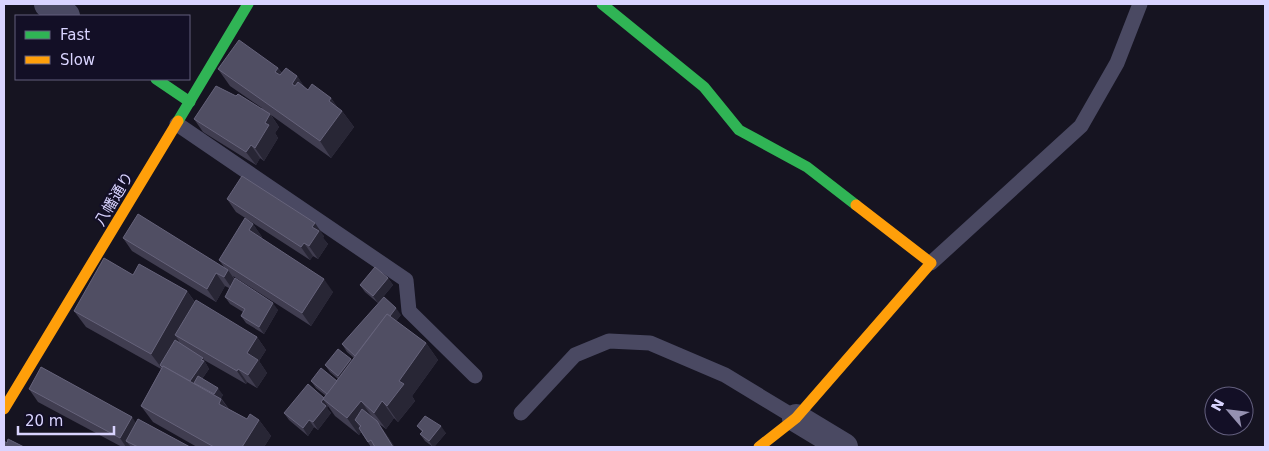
<svg xmlns="http://www.w3.org/2000/svg" width="1269" height="451" font-family="'DejaVu Sans','Noto Sans JP',sans-serif">
	<style>
		.lines { fill: none; stroke-linecap: round; stroke-linejoin: round }
		.lane { stroke: #4a4962; stroke-width: 15 }
		.street { stroke: #4a4962; stroke-width: 28 }
		.fast { stroke: #30b455; stroke-width: 11 }
		.slow { stroke: #ff9f0a; stroke-width: 11 }
		.wall { fill: #403d50 }
		.shaded-wall { fill: #282635 }
		.building { fill: #504e63; stroke: #66637b }
		.labels { text-anchor: middle; stroke-width: 4.5; stroke-linejoin: round; paint-order: stroke }
		.street-label { font-size: 15px; fill: #d9d4ff; stroke: #130f26 }
	</style>
	<rect width="100%" height="100%" fill="#161421"/>
	<g class="lines">
		<g class="lane">
			<polyline points="177,124 406,280 409,311 475,376"/>
			<polyline points="931,263 1081,126 1117,63 1140,4"/>
			<polyline points="521,413 575,355 609,341 650,343 725,375 796,418"/>
		</g>
		<g class="street">
			<polyline points="48,4 66,16"/>
			<polyline points="796,418 844,447"/>
		</g>
		<g class="fast">
			<polyline points="602,4 704,87 739,130 807,167 856,205"/>
			<polyline points="156,79 190,102"/>
			<polyline points="178,121 248,4"/>
		</g>
		<g class="slow">
			<polyline points="4,409 178,121"/>
			<polyline points="759,447 796,418 931,263 856,205"/>
		</g>
	</g>
	<g class="wall">
		<polygon points="278,68 282,73 297,76 305,88 308,90 331,98 337,107 342,111 354,127 331,158 271,115 279,127 275,133 278,138 264,161 260,158 256,165 203,132 194,119 262,108 230,86 218,69"/>
		<polygon points="227,199 324,236 323,238 328,244 318,259 313,256 310,260 236,212"/>
		<polygon points="253,224 262,237 261,238 333,292 311,326 233,276 235,279 278,310 264,334 246,323 241,316 243,312 230,304 225,297 229,288 225,286 216,302 132,251 123,238 224,267 219,260"/>
		<polygon points="133,275 187,291 195,302 257,337 266,350 259,361 267,373 257,388 247,382 246,384 204,360 209,369 202,379 223,395 221,398 229,409 247,419 259,420 271,436 264,447 197,447 153,422 141,406 161,369 86,327 74,311"/>
		<polygon points="388,278 393,285 378,303 365,292 360,285"/>
		<polygon points="401,315 396,321 426,343 438,360 412,396 415,401 398,422 394,418 386,429 378,423 394,447 397,447 371,447 361,432 359,435 335,416 328,406 327,408 331,413 318,430 314,427 308,436 289,420 284,413 324,398 326,396 316,388 311,381 337,381 338,379 330,372 325,365 351,359 352,361 354,358 347,352 342,344"/>
		<polygon points="29,389 136,423 190,447 122,447 38,402"/>
		<polygon points="417,426 446,433 434,447 433,447 425,441 420,434 422,432"/>
	</g>
	<g class="shaded-wall">
		<polygon points="278,68 290,85 275,72"/>
		<polygon points="297,76 309,93 303,101 292,84"/>
		<polygon points="331,98 341,112 342,111 354,127 331,158 320,141 329,101"/>
		<polygon points="270,114 279,127 275,133 278,138 264,161 255,148 265,123"/>
		<polygon points="251,145 260,158 256,165 246,152"/>
		<polygon points="315,223 324,236 323,238 328,244 318,259 309,246 312,227"/>
		<polygon points="253,224 262,237 258,243 249,230"/>
		<polygon points="304,243 313,256 310,260 301,247"/>
		<polygon points="228,270 237,283 233,290 224,277"/>
		<polygon points="216,273 225,286 216,302 207,289"/>
		<polygon points="388,278 393,285 378,303 373,296"/>
		<polygon points="324,279 333,292 311,326 302,313"/>
		<polygon points="187,291 198,307 175,335 179,341 164,368 160,365 163,370 151,354"/>
		<polygon points="273,303 278,310 264,334 259,327"/>
		<polygon points="396,308 401,315 360,363 355,356"/>
		<polygon points="257,337 266,350 259,361 267,373 257,388 248,375 247,353"/>
		<polygon points="426,343 438,360 412,396 415,401 398,422 387,406 399,381"/>
		<polygon points="203,358 209,369 196,387 189,383"/>
		<polygon points="351,359 356,367 343,383 338,376"/>
		<polygon points="238,369 247,382 246,384 237,371"/>
		<polygon points="218,388 223,395 218,404 213,397"/>
		<polygon points="221,399 233,415 219,404"/>
		<polygon points="323,399 328,406 327,408 331,413 318,430 313,422 321,402"/>
		<polygon points="361,401 373,418 361,426 355,420 362,431 359,435 347,418"/>
		<polygon points="382,401 394,418 386,429 374,413"/>
		<polygon points="132,417 141,430 126,441 131,447 126,447 120,438"/>
		<polygon points="259,420 271,436 264,447 242,447"/>
		<polygon points="309,420 314,427 308,436 303,428"/>
		<polygon points="377,421 389,438 395,447 393,447"/>
		<polygon points="441,426 446,433 434,447 433,447 429,441"/>
	</g>
	<g class="building">
		<polygon points="239,40 278,68 275,72 280,75 286,68 297,76 292,84 295,86 298,82 308,90 312,84 331,98 329,101 342,111 320,141 218,69"/>
		<polygon points="216,86 236,96 238,94 270,114 265,123 269,125 255,148 251,145 246,152 194,119"/>
		<polygon points="242,176 315,223 312,227 319,231 309,246 304,243 301,247 227,199"/>
		<polygon points="138,214 228,270 224,277 216,273 207,289 123,238"/>
		<polygon points="245,218 253,224 249,230 324,279 302,313 219,260"/>
		<polygon points="104,258 133,275 139,264 187,291 151,354 74,311"/>
		<polygon points="375,267 388,278 373,296 360,285"/>
		<polygon points="235,278 273,303 259,327 241,316 245,309 225,297"/>
		<polygon points="384,297 396,308 390,316 387,314 361,348 355,356 342,344"/>
		<polygon points="196,300 257,337 247,353 258,360 248,375 238,369 237,371 175,335"/>
		<polygon points="387,314 426,343 399,381 404,384 387,406 382,401 374,413 361,401 347,418 323,399"/>
		<polygon points="175,340 203,358 201,360 204,361 190,381 163,366 162,367 160,365"/>
		<polygon points="338,349 351,359 338,376 325,365"/>
		<polygon points="163,366 221,399 219,404 247,419 250,414 259,420 242,447 214,447 141,406"/>
		<polygon points="41,367 132,417 120,438 29,389"/>
		<polygon points="321,368 337,381 327,394 311,381"/>
		<polygon points="198,376 218,388 214,394 194,383"/>
		<polygon points="308,384 324,398 321,402 326,406 313,422 309,420 303,428 284,413"/>
		<polygon points="362,409 377,421 393,447 375,447 371,440 368,442 359,428 361,426 355,420"/>
		<polygon points="425,416 441,426 429,441 420,434 423,431 417,426"/>
		<polygon points="138,419 190,447 138,447 126,441"/>
		<polygon points="8,439 24,447 4,447 4,441 7,443"/>
	</g>
	<g class="labels">
		<g class="street-label">
			<text transform="translate(114 199) rotate(-59)" y="5">八幡通り</text>
		</g>
	</g>
	<rect width="1269" height="451" fill="none" stroke="#d9d4ff" stroke-width="10"/>
	<rect x="15" y="15" width="175" height="65" fill="#130f26" stroke="#625e7d"/>
	<rect x="25" y="31" width="25" height="8" fill="#30b455" stroke="#625e7d"/>
	<text x="60" y="40" font-size="15" fill="#d9d4ff">Fast</text>
	<rect x="25" y="56" width="25" height="8" fill="#ff9f0a" stroke="#625e7d"/>
	<text x="60" y="65" font-size="15" fill="#d9d4ff">Slow</text>
	<g transform="translate(1229 411) rotate(298)"><circle r="24" fill="#130f26" stroke="#625e7d"/>
	<path d="M0-4L9 19L0 12L-9 19Z" fill="#9591b1"/>
	<text y="-8" font-size="14" font-weight="bold" text-anchor="middle" fill="#d9d4ff">N</text>
	</g>
	<path d="M18 426v8h96v-8" fill="none" stroke="#d9d4ff" stroke-width="2.5"/>
	<text x="25" y="426" font-size="15" fill="#d9d4ff" stroke="#130f26" stroke-width="4" paint-order="stroke">20 m</text>
</svg>
